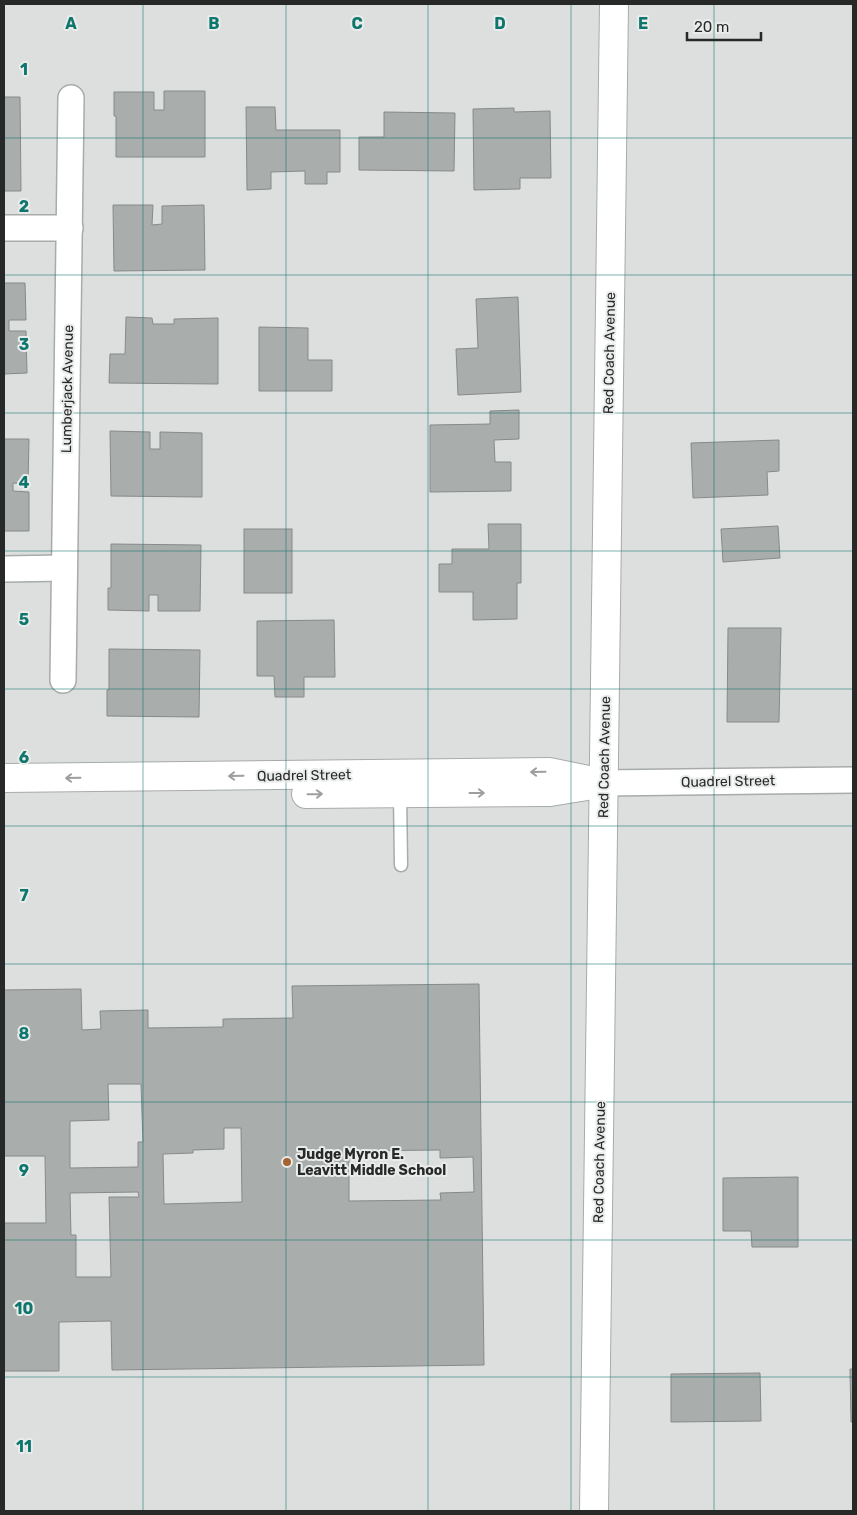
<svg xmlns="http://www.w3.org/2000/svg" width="857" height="1515" font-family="Rubik,sans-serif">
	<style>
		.building { fill: #a9adac; stroke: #878a89; fill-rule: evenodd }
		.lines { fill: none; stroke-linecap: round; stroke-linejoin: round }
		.service-casing { stroke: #a7abaa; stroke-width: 15 }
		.minor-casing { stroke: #a7abaa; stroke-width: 28 }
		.tertiary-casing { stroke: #a7abaa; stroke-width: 30 }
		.service { stroke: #fff; stroke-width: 12 }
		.minor { stroke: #fff; stroke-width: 25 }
		.tertiary { stroke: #fff; stroke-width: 28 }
		.oneway { stroke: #9e9e9e }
		.grid { fill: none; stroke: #0f766e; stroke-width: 1; stroke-opacity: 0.55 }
		.poi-dot { fill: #a66331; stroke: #e9eceb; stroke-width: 2 }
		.labels { text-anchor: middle; stroke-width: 4; stroke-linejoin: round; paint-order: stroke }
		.street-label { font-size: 14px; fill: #272828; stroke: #e9eceb }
		.poi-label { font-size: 14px; font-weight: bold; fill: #272828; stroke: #e9eceb; text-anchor: start }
		.grid-label { font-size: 16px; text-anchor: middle; font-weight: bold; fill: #0f766e; stroke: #e9eceb; stroke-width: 4; stroke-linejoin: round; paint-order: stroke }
	</style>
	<rect width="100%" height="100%" fill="#dcdfde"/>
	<g class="building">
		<polygon points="164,91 205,91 205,157 116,157 116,116 114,116 114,92 154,92 154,110 164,110"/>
		<polygon points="4,97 20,97 21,191 4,191"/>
		<polygon points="246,107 275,107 276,130 340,130 340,172 327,172 327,184 305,184 305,171 271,172 271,189 247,190"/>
		<polygon points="514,108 514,112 550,111 551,178 520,178 520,189 474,190 473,109"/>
		<polygon points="384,112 455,113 454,171 359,170 359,137 384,137"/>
		<polygon points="113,205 153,205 152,225 162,224 162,206 204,205 205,270 114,271"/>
		<polygon points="4,283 25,283 26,320 9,320 9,331 26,331 27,373 4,374"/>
		<polygon points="518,297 521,392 458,395 456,349 478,348 476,299"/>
		<polygon points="126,317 152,318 153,324 174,324 174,319 218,318 218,384 109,383 110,354 125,354"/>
		<polygon points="259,327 308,328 308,360 332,360 332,391 259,391"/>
		<polygon points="519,410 519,439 494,440 495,462 511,462 511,491 430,492 430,425 490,424 490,411"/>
		<polygon points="110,431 150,432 150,449 160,449 160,432 202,433 202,497 111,496"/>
		<polygon points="4,439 29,439 28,484 13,483 13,491 29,492 29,531 4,531"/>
		<polygon points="779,440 779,471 767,472 768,495 693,498 691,443"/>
		<polygon points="488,524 521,524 521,583 517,583 517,619 473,620 473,592 439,592 439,564 452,564 452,549 489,549"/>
		<polygon points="778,526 780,558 723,562 721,529"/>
		<rect x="244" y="529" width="48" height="64"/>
		<polygon points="111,544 201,545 200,611 158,611 158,595 149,595 149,611 108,610 108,588 111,588"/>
		<polygon points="334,620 335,677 304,677 304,697 275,697 274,676 257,676 257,621"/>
		<polygon points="728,628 781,628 779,722 727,722"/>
		<polygon points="109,649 200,650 199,717 107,716 107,690 109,690"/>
		<path d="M 479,984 L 484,1365 L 112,1370 L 111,1321 L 59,1322 L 59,1371 L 4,1371 L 4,1223 L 46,1223 L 45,1156 L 4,1156 L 4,990 L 81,989 L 82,1030 L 101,1029 L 100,1011 L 148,1010 L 148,1028 L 223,1027 L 223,1019 L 293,1018 L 292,986 ZM 108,1084 L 141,1084 L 143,1142 L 138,1142 L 138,1167 L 70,1168 L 70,1121 L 109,1120 ZM 224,1128 L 241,1128 L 242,1202 L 164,1204 L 163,1154 L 193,1153 L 193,1150 L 224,1149 ZM 440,1150 L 440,1158 L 473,1157 L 474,1192 L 440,1193 L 441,1200 L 349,1201 L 349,1151 ZM 138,1192 L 139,1197 L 109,1197 L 111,1277 L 76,1277 L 76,1235 L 71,1235 L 70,1193 Z"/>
		<polygon points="798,1177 798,1247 752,1247 751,1231 723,1231 723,1178"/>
		<polygon points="850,1369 853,1369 853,1422 851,1422"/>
		<polygon points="760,1373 761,1421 671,1422 671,1374"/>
	</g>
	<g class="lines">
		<g class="service-casing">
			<polyline id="service" points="400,793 401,865"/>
		</g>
		<g class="minor-casing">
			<g id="minor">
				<polyline points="4,228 70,228"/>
				<polyline points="4,569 64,568"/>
				<polyline points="63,680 71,98"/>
				<polyline points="603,783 853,780"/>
			</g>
		</g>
		<g class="tertiary-casing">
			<g id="tertiary">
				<polyline points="4,778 549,772 603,783"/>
				<polyline points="306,794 550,792 587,786"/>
				<polyline points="594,1511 614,4"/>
			</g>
		</g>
		<use href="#service" class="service"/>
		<use href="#minor" class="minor"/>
		<use href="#tertiary" class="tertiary"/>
	</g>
	<defs><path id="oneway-shaft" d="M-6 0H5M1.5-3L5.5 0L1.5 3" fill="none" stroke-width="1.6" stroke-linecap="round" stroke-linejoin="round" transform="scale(1.25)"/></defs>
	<g class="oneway">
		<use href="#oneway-shaft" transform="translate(538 772) rotate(179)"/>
		<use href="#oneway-shaft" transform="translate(236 776) rotate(179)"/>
		<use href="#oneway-shaft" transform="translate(73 778) rotate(179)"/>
		<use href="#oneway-shaft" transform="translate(477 793)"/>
		<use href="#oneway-shaft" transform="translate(315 794) rotate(-1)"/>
	</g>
	<path class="grid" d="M 143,4 L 143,1511M 286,4 L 286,1511M 428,4 L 428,1511M 571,4 L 571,1511M 714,4 L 714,1511M 4,138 L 853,138M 4,275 L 853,275M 4,413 L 853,413M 4,551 L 853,551M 4,689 L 853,689M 4,826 L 853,826M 4,964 L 853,964M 4,1102 L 853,1102M 4,1240 L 853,1240M 4,1377 L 853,1377"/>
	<circle class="poi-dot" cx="287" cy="1162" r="5"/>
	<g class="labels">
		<g class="street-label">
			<text transform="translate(609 353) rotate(-89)" y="5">Red Coach Avenue</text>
			<text transform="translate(67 389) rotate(-89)" y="5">Lumberjack Avenue</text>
			<text transform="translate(604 757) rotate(-89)" y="5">Red Coach Avenue</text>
			<text transform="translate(304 775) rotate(-1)" y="5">Quadrel Street</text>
			<text transform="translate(728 781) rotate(-1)" y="5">Quadrel Street</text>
			<text transform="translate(599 1162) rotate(-89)" y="5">Red Coach Avenue</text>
		</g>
		<g class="poi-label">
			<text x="297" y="1159">Judge Myron E.<tspan x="297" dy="16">Leavitt Middle School</tspan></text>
		</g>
	</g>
	<g class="grid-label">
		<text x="71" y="29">A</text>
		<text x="214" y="29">B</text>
		<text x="357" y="29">C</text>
		<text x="500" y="29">D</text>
		<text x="643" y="29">E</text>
		<text x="24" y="75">1</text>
		<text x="24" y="212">2</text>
		<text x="24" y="350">3</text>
		<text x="24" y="488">4</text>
		<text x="24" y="625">5</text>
		<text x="24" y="763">6</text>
		<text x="24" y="901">7</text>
		<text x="24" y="1039">8</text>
		<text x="24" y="1176">9</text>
		<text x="24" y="1314">10</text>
		<text x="24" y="1452">11</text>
	</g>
	<rect width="857" height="1515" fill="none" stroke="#272828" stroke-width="10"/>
	<path d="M687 32v8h74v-8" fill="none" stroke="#272828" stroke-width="2.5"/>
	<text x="694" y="32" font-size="15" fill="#272828" stroke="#e9eceb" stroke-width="4" paint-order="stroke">20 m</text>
</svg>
